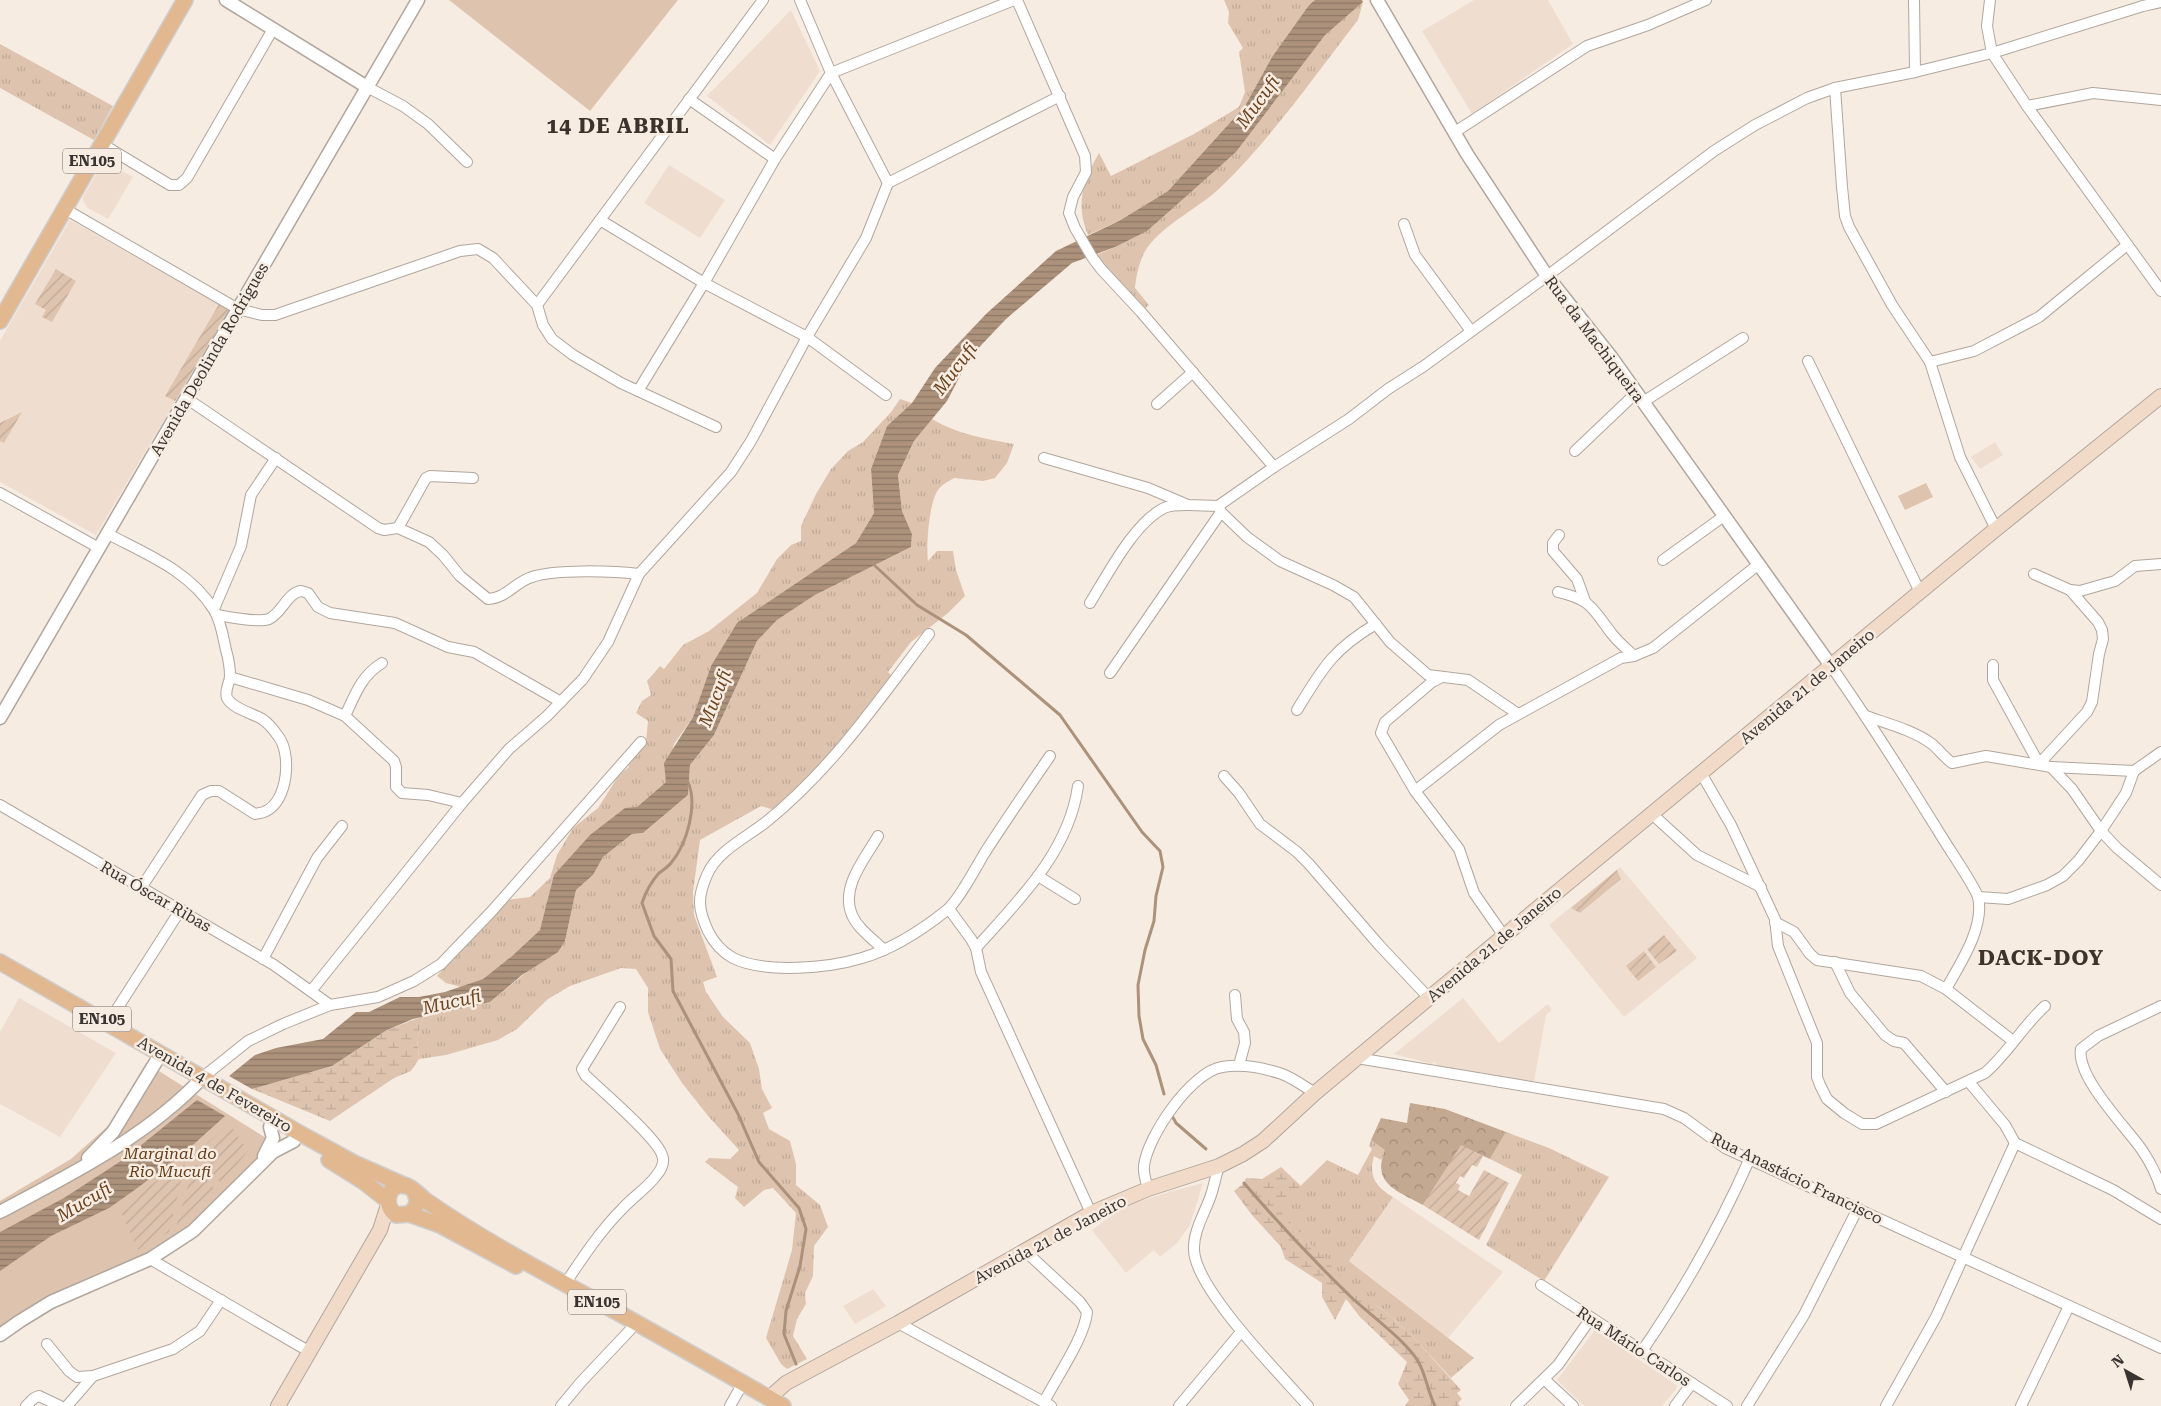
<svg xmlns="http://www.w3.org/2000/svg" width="2161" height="1406" font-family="'Roboto Serif',serif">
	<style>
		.built { fill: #efded0 }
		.grass { fill: url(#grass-tufts) }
		.forest { fill: url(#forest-crowns) }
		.wetland { fill: url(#wetland-marsh) }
		.park { fill: #dec4af }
		.garden { fill: url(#garden-furrows) }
		.water { fill: url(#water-rules) }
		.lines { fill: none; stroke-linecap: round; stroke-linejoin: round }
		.stream { stroke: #ac917b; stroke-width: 3 }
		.minor-casing { stroke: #b1a69d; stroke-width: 12 }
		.tertiary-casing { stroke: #b1a69d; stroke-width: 15 }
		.secondary-casing { stroke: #b1a69d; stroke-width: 16 }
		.primary-casing { stroke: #cfcece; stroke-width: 18 }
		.minor { stroke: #fff; stroke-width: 10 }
		.tertiary { stroke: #fff; stroke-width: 12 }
		.secondary { stroke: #f1dbc8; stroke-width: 14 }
		.primary { stroke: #e2b891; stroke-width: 15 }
		.labels { text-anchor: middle; stroke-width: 5; stroke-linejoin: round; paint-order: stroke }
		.shield { fill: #f7ece2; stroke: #726b66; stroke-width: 1 }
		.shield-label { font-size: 15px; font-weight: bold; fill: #393431 }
		.street-label { font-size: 16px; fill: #393431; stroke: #f7ece2 }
		.park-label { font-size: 16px; font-style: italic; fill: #653d19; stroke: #f7ece2 }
		.water-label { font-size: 18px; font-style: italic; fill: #6b431f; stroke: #f7ece2 }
		.district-label { font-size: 21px; font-weight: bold; letter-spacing: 1px; fill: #3c332c; stroke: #f7ece2 }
	</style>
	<defs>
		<pattern id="grass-tufts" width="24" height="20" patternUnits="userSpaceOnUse" patternTransform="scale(1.25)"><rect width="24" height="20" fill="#dec4af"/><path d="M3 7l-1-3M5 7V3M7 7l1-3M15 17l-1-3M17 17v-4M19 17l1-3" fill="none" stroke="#bfa997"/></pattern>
		<pattern id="forest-crowns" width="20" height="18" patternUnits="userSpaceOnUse" patternTransform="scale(1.25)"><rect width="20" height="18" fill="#c4a992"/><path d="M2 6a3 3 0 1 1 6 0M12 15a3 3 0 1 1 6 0" fill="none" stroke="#a08a78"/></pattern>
		<pattern id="wetland-marsh" width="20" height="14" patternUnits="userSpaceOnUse" patternTransform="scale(1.25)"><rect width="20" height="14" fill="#dec4af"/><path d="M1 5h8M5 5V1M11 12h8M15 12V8" fill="none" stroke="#bfa997"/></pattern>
		<pattern id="garden-furrows" width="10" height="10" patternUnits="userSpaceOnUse" patternTransform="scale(1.25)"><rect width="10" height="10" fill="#dec4af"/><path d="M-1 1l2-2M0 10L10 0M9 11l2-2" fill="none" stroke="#bfa997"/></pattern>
		<pattern id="water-rules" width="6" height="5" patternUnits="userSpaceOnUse" patternTransform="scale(1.25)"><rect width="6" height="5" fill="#ac917b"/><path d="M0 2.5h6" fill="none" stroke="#8d7765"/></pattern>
	</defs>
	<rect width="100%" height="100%" fill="#f7ece2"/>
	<g class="built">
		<polygon points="1474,0 1548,0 1573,44 1472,114 1422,31"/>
		<polygon points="791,10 820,71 770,145 707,96"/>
		<polygon points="104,161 133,177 108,219 88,208 83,201 83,197"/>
		<polygon points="669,165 725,200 700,238 644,203"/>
		<polygon points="70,220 229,310 96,535 0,482 0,341"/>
		<polygon points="1995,442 2003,455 1980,469 1971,457"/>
		<polygon points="1620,867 1697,958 1624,1017 1549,925"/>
		<polygon points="19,998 116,1053 60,1137 0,1104 0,1032"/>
		<polygon points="1463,998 1499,1043 1548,1004 1552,1010 1546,1015 1534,1082 1438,1066 1434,1062 1432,1064 1394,1054"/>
		<polygon points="1203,1183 1190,1225 1177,1243 1160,1257 1154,1250 1126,1273 1092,1230 1125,1206 1169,1192"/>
		<polygon points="1393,1197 1503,1272 1448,1338 1349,1261"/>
		<polygon points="873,1289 886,1306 855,1324 843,1306"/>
		<polygon points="1595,1330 1675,1384 1677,1386 1676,1389 1662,1406 1584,1406 1557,1380"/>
	</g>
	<g class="grass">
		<path d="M 1224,0 L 1315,0 L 1309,5 L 1272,57 L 1245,106 L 1168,191 L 1119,221 L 1088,235 C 1075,204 1083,181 1099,153 L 1111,176 L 1194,134 L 1239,107 L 1245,92 L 1239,52 L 1243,48 L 1228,23 L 1229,12 Z"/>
		<path d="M 1363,2 L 1358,20 C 1315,75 1274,135 1223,185 C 1200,208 1166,222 1147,248 C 1140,258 1136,276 1135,288 L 1149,305 L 1141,312 L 1092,257 L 1115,247 L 1236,152 L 1325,34 Z"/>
		<polygon points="0,44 113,106 94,140 0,88"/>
		<polygon points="900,399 912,403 887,426 871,469 874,513 856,543 775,599 711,666 693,717 674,744 666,782 637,807 540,930 512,956 483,979 461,987 446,983 437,976 507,900 530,897 550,878 557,855 573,828 598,808 619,775 629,767 627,762 646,742 648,721 636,713 642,701 651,695 647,681 660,666 664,669 683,645 709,631 757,593 777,559 791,545 801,541 801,526 816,494 831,469 848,451 863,442 892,411"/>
		<path d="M 932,419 C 957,434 985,439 1014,444 L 1007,463 L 995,478 L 983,481 L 954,478 C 949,481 941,485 938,490 C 929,503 926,545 928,561 L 937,551 L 953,551 L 956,570 L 965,596 L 948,613 L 911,642 L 888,672 L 892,676 L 842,748 L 774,810 L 761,806 L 700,840 L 693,892 L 694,915 L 717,977 L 703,982 L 706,992 L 723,1017 L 750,1043 L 759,1069 L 762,1089 L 772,1108 L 763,1113 L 769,1129 L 790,1141 L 796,1164 L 796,1185 L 820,1205 L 828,1227 L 814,1246 L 813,1276 L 805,1293 L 806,1304 L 797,1319 L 793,1336 L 807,1359 L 787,1369 L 781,1364 L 766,1338 L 792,1250 L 796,1213 L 773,1188 L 764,1190 L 744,1207 L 735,1198 L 738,1187 L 705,1162 L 709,1158 L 730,1159 L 739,1150 L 709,1117 L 682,1083 L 660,1049 L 648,1012 L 648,988 L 636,969 L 621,968 L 570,986 L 548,999 L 517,1029 L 498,1040 L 446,1055 L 419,1059 L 417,1038 L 424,1016 L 490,1002 L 565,941 L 576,890 L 593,875 L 603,857 L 632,834 L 643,833 L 688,795 L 690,765 L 714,735 L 757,641 L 777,620 L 815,595 L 911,547 L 912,534 L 902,511 L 898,475 L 914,441 Z"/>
		<polygon points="1506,1132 1549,1148 1609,1177 1544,1281 1486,1245 1522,1175 1490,1159"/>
		<path d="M 1371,1140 L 1386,1150 L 1381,1160 L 1374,1156 C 1368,1176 1376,1187 1393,1197 L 1349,1261 L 1474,1358 L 1451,1378 L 1412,1336 L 1381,1308 L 1360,1298 L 1277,1209 L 1327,1160 L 1358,1175 L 1372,1149 L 1369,1146 Z"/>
	</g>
	<path class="forest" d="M 1410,1103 L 1445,1109 L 1506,1132 L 1490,1159 L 1461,1146 L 1423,1205 C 1398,1191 1371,1184 1385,1150 L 1371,1140 L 1381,1118 L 1407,1123 Z"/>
	<g class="wetland">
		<polygon points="424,1016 417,1038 419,1059 411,1071 394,1078 330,1121 252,1089 332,1066 387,1030"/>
		<polygon points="1281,1167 1301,1186 1278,1209 1360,1297 1381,1308 1412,1336 1461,1390 1457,1393 1462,1399 1458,1403 1460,1406 1405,1406 1409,1400 1398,1384 1407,1362 1360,1317 1346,1299 1335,1320 1322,1297 1322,1283 1285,1259 1281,1247 1252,1215 1234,1191 1244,1183 1246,1178 1262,1179"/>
	</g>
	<g class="park">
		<polygon points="449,0 678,0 590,111"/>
		<polygon points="1926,483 1933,497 1905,510 1898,496"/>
		<polygon points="146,1063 285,1150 202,1229 165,1258 105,1283 30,1320 0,1342 0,1201 71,1159 109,1125"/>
	</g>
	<g class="garden">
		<polygon points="56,269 76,281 52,322 42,317 46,310 35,304"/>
		<polygon points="219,304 229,310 175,401 165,396"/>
		<polygon points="22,412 4,443 0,441 0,423"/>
		<polygon points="1617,870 1621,879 1580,913 1571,908"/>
		<polygon points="1664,935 1677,951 1659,964 1647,949"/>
		<polygon points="1644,951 1656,967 1638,981 1626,966"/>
		<polygon points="229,1123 248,1151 221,1184 198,1152"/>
		<polygon points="1461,1145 1483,1156 1477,1167 1472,1165 1464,1178 1460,1176 1456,1183 1460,1185 1458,1190 1469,1196 1484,1170 1509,1183 1479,1240 1423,1205"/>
		<polygon points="186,1159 169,1232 138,1250 119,1208"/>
		<polygon points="195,1162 215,1190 176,1227"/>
	</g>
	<g class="water">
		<polygon points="1315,0 1362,0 1363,2 1325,35 1236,152 1147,231 1115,247 1072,263 1006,319 970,357 947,401 914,441 898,475 902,511 912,534 911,547 815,595 777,620 757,641 714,735 690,765 688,795 643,833 632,834 603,857 593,875 576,890 565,941 558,952 522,975 490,1002 413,1019 387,1030 332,1066 252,1089 229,1076 255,1055 276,1048 323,1039 356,1012 369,1012 400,997 419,997 445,992 483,979 512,956 540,930 554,875 590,835 625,808 637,807 666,782 664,763 693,717 711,666 737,623 856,543 874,513 871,469 887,426 912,403 935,368 986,314 1056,251 1119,221 1168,191 1245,106 1272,57 1309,5"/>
		<polygon points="197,1100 225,1116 185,1152 136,1189 109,1208 51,1236 0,1271 0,1232 64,1198 124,1159"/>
	</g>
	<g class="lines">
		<g class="stream">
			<polyline points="872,563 917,605 966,635 1060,715 1142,832 1160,851 1163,867 1156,896 1154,921 1145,950 1138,985 1139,1016 1143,1039 1156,1065 1164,1094"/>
			<path d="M 688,782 C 698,805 687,844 671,863 C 668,867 663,870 659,873 C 651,882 646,891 642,903 L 654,936 L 671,959 L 673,991 L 738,1114 L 759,1162 L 799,1208 L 806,1229 L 800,1266 L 786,1311 L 784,1334 L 796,1364"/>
			<polyline points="1171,1114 1176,1123 1206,1149"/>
			<path d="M 1244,1183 C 1278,1223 1313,1260 1351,1297 C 1368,1313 1409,1343 1419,1363 C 1426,1376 1428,1392 1435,1406"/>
		</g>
		<g class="minor-casing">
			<g id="minor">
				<polyline points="800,0 831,73 888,183 1060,96"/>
				<polyline points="1017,0 1085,156 1086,172 1073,197 1069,213 1075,228 1092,257 1101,269 1141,312 1274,467"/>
				<polyline points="1914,0 1915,72"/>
				<polyline points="1990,0 1987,26 1992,53 2027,106 2161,291"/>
				<polyline points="367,87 403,106 428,124 467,162"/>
				<polyline points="1835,88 1842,187 1845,216 1849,227 1892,305 1930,362 1960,457 1996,529"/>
				<polyline points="689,99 775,159"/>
				<polyline points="2027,106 2093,93 2161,100"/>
				<polyline points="1455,132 1587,46 1648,25 1706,0"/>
				<polyline points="102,144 170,185 179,185 187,178 273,29"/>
				<polyline points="65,209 238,309 262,315 275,315 460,251 478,249 493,258 537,305 543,325 552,339 573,355 621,383 716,427"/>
				<polyline points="600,220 704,283 807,337 886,395"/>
				<polyline points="1404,224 1415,255 1471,331"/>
				<polyline points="537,305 763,0"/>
				<polyline points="1808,361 1920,592"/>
				<polyline points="1930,362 1974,351 2039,317 2127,245"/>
				<polyline points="638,391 704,283 775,159 831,73 1014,0"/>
				<path d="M 186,398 L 378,528 L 384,530 L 398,528 L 429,542 L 443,555 L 460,576 L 488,599 C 507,598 515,582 532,577 C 555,569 614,571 639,574"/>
				<polyline points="1643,402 1743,338"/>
				<polyline points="1157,404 1193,372"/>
				<polyline points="1575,451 1636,393"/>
				<polyline points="1044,458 1148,488 1188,505 1218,506 1274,467 1349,419 1388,389 1424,366 1547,276 1714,151 1755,125 1807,98 1835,88 1915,72 1992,53 2143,6 2161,2"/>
				<polyline points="0,493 99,548"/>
				<polyline points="1218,506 1221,512 1247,537 1280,561 1333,585 1354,597 1390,642 1428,675 1468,680 1518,714"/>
				<polyline points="398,528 426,478 430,476 473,478"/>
				<path d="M 108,534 C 146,554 190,571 214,610 C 221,621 223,637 226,650 C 228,657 230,668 230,676 C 230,683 224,690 227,698 C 233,709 252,713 262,719 C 268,723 274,730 278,736 C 292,753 288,801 266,811 C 263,813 259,813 255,814 L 219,791 L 211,791 L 202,795 L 141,888"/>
				<polyline points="1559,535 1553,543 1553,551 1577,579 1585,601"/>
				<polyline points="1663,560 1724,516"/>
				<polyline points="2034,574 2070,590 2080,591 2115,581 2135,566 2161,564"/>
				<path d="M 1558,592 C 1592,600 1592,608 1612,634 C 1618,642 1627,649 1634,656"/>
				<path d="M 1090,603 C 1108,574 1134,523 1164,508 C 1170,505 1180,505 1187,505"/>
				<polyline points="214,609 241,546 251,495 276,458"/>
				<path d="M 217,615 C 230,617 257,623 269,619 C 282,613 287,593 301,591 L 308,593 L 318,607 L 330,613 L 395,623 L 448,647 L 474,652 L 561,702"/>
				<path d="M 929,634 C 879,700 832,769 766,822 C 747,837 717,851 707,875 C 697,898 698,909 708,931 C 714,943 722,952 733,958 C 765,974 829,968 862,958 C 893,949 922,930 947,910 C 959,900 975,869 984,854 C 1005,821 1028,788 1050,756"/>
				<polyline points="1993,665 1993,680 2039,764 2087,712 2092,702 2099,654 2103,639 2102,630 2098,622 2070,590"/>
				<path d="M 1831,666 C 1871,723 1908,782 1945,842 C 1952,853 1975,887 1978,897 C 1985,927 1960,964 1946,989"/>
				<polyline points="1110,673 1221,512"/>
				<polyline points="230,677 308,700 345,716 394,761 396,767 396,787 402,793 428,795 462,803"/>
				<polyline points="1442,677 1432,682 1385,722 1381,733 1415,791 1459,849 1474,893 1504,936"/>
				<path d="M 1297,710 C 1322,669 1333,649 1376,624"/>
				<path d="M 345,716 C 355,695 361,676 382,663"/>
				<path d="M 1866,716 C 1888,724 1913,730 1932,744 C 1939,750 1944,757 1952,763 L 1986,756 L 2051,767 L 2072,789 L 2101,831 L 2117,848 L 2161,885"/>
				<polyline points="2051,767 2134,771 2161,752"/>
				<path d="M 1701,773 L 1731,825 L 1775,919 L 1778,946 L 1817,1043 L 1817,1077 L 1820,1085 L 1827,1099 L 1844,1113 L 1862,1124 L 1876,1124 L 1985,1073 C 2008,1053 2023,1026 2045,1006"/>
				<polyline points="1224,776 1239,793 1260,824 1297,852 1309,864 1380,946 1429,998"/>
				<polyline points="1415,791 1499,725 1621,658 1634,656 1653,648 1759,564"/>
				<polyline points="0,805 274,965 330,1005"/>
				<polyline points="1652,814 1697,855 1761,887"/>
				<path d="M 878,836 C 865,859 840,887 852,915 C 858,929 873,939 884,950"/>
				<polyline points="1038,876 1075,899"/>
				<polyline points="1978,897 2008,899 2047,885 2063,876 2078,861 2101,831 2126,793 2134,771"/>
				<polyline points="949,909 971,939 976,948 981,972 1091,1213"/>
				<polyline points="1775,922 1794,932 1810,954 1817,960 1921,976 1946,989 2013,1041"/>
				<path d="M 976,948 C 1018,901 1069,852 1078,786"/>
				<polyline points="263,959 317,858 342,826"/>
				<polyline points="1835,962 1850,993 1885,1035 1894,1041 1904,1043 1946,1092"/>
				<polyline points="311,991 462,803 509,749 547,716 583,679 608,642 639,574 731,472 751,441 807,337 866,238 888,183"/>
				<polyline points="1235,995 1237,1019 1244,1032 1245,1043 1239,1065"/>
				<path d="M 2161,1006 L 2098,1036 L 2081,1049 C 2076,1077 2126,1127 2142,1150 C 2150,1162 2157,1175 2161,1189"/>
				<polyline points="108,1023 181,909"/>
				<polyline points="1357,1058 1664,1109 1684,1118 1725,1148 2161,1348"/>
				<polyline points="203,1077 248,1041 283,1024 330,1005 378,997 414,981 441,964 491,912 641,742"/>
				<polyline points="1969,1082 2005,1125 2015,1143"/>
				<path d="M 1219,1166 C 1216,1175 1214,1186 1211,1195 C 1205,1213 1193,1231 1194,1250 C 1195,1289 1281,1375 1308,1406"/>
				<path d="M 1148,1189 C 1146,1182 1143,1173 1144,1166 C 1147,1137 1191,1072 1222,1067 C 1241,1064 1264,1068 1282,1074 C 1293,1078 1305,1087 1315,1093"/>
				<path d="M 1024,1250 L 1080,1302 L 1087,1312 C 1085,1337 1056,1378 1044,1402"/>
				<polyline points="150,1259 310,1352"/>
				<path d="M 565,1284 C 583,1257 600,1231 623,1208 C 633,1197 647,1188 656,1176 C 661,1170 665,1162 662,1155 C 657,1138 601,1090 585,1075 L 582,1069 L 620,1007"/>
				<polyline points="1541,1285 1727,1406"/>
				<polyline points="898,1323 1051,1406"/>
				<polyline points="47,1344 69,1371 77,1377 93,1376 173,1349 200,1331 221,1300"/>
				<path d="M 1642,1351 C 1684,1290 1720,1226 1750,1158"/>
				<polyline points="1545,1380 1573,1406"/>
				<polyline points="26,1406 34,1398 39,1396 60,1406"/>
				<polyline points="67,1406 93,1376"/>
				<polyline points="561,1406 581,1382 630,1330"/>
				<polyline points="730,1406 739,1390"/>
				<polyline points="1179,1406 1241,1332"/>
				<polyline points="1516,1406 1558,1365 1591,1318"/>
				<polyline points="1675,1406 1692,1383"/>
				<polyline points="1747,1406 1804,1315 1858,1208"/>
				<polyline points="1886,1406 1936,1317 2015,1143 2113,1190 2161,1219"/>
				<polyline points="2021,1406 2069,1306"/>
			</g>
		</g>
		<g class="tertiary-casing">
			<g id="tertiary">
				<polyline points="226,0 367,87"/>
				<polyline points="1377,0 1467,154 1547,276 1612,358 1831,666"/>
				<polyline points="0,718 418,0"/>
				<polyline points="264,1156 273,1138 270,1127"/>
				<polyline points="88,1158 113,1132 157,1060"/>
				<path d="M 0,1212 C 71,1174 147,1137 203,1077"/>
				<polyline points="0,1335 20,1321 51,1302 150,1259 193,1231 273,1152 294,1141"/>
			</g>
		</g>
		<g class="secondary-casing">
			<g id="secondary">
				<polyline points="769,1398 786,1383 898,1323 1091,1213 1148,1189 1219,1166 1243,1154 1263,1141 1315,1093 1429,998 1996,529 2161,396"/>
				<polyline points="278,1406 380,1230 388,1205"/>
			</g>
		</g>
		<g class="primary-casing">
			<g id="primary">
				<polyline points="0,321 185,0"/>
				<polyline points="0,962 301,1134 354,1163 406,1186"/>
				<polyline points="329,1160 364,1182 387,1200"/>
				<path d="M 415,1193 C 419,1202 417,1208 409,1214 L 396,1215 C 382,1205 388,1181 407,1186 C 413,1188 420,1196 425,1200 C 485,1242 551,1276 615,1311 C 671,1342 727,1374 783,1406"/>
				<polyline points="409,1214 440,1225 516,1266"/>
			</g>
		</g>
		<use href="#minor" class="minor"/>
		<use href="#tertiary" class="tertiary"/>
		<use href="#secondary" class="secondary"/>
		<use href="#primary" class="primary"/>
	</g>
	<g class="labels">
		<g class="shield">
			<rect x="63" y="148.5" width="58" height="25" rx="4"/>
			<rect x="73" y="1006.5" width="58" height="25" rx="4"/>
			<rect x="568" y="1289.5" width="58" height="25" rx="4"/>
		</g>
		<g class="shield-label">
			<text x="92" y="166">EN105</text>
			<text x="102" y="1024">EN105</text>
			<text x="597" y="1307">EN105</text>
		</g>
		<g class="street-label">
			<text transform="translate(1595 339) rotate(53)" y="6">Rua da Machiqueira</text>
			<text transform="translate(209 359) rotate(-60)" y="6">Avenida Deolinda Rodrigues</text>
			<text transform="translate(1807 686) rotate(-40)" y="6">Avenida 21 de Janeiro</text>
			<text transform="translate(156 896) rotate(30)" y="6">Rua Óscar Ribas</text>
			<text transform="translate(1494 944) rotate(-40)" y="6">Avenida 21 de Janeiro</text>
			<text transform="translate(215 1084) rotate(30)" y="6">Avenida 4 de Fevereiro</text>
			<text transform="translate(1797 1178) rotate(26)" y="6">Rua Anastácio Francisco</text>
			<text transform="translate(1050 1239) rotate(-28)" y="6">Avenida 21 de Janeiro</text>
			<text transform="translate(1634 1346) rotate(33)" y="6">Rua Mário Carlos</text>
		</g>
		<g class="park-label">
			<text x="170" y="1159">Marginal do<tspan x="170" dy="18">Rio Mucufi</tspan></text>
		</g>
		<g class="water-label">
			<text transform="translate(1258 102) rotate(-54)" y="6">Mucufi</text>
			<text transform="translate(955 369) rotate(-53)" y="6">Mucufi</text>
			<text transform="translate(715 698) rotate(-69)" y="6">Mucufi</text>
			<text transform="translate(452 1002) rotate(-13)" y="6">Mucufi</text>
			<text transform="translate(84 1202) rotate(-31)" y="6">Mucufi</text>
		</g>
		<g class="district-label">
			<text x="618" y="133">14 DE ABRIL</text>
			<text x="2041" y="965">DACK-DOY</text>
		</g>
	</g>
	<g transform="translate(2126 1371) rotate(321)" stroke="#f7ece2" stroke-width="4" paint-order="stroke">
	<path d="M0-4L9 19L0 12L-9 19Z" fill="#393431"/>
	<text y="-8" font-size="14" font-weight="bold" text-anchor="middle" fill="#393431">N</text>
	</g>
</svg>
